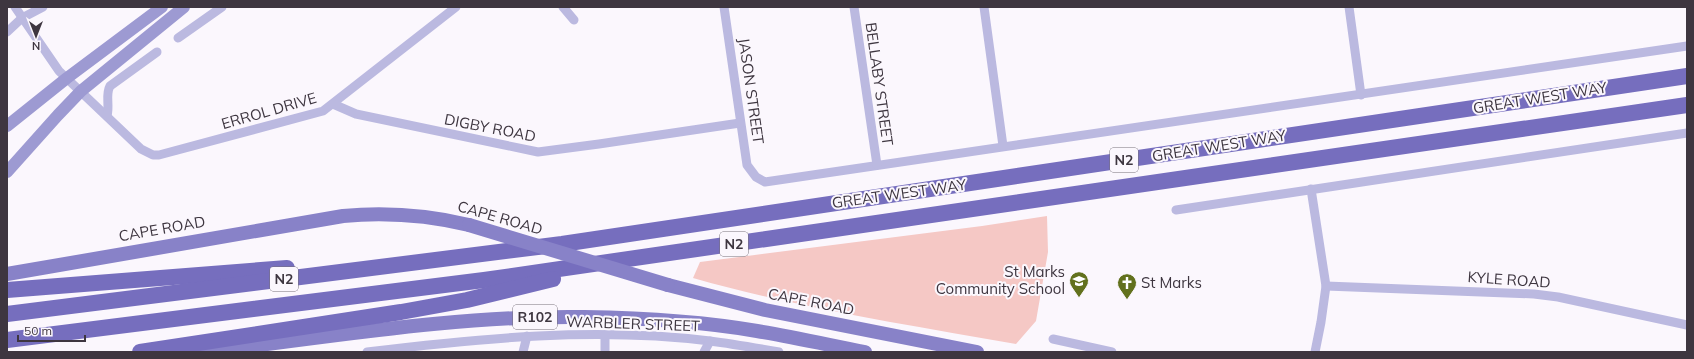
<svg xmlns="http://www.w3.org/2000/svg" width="1694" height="359" font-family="Mulish,sans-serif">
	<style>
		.green { fill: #f5c8c5 }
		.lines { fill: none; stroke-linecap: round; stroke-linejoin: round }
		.minor { stroke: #bbb9e0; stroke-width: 9 }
		.secondary { stroke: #9d9ad2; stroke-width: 12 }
		.primary { stroke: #8882c8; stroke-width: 14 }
		.motorway { stroke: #766ebe; stroke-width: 16 }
		.primary-bridge { stroke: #8882c8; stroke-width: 14 }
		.labels { text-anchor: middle; stroke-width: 4; stroke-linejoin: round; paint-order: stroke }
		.shield { fill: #fbf7fd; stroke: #777079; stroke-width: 1 }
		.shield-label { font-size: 14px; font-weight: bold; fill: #3e3640 }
		.street-label { font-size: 15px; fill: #3e3640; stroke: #fbf7fd }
		.poi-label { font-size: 15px; fill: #3e3640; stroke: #fbf7fd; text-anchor: end }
	</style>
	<rect width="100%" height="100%" fill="#fbf7fd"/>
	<path class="green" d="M 1047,216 L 1048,252 L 1036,321 L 1016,344 C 908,325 799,308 693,278 L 700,262 L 982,226 Z"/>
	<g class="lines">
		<g class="minor">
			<polyline points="15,7 59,71 141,149 153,155 159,155 323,111 456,7"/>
			<polyline points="563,7 574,20"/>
			<polyline points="724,7 747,165 756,177 765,182 1687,46"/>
			<polyline points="854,7 877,165"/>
			<polyline points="984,7 1003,146"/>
			<polyline points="1349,7 1361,95"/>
			<polyline points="7,32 22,18 43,7"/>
			<polyline points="178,38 222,7"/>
			<polyline points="333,104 356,114 538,152 599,144 740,123"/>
			<path d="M 107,116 C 110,105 105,95 110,86 L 157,52"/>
			<polyline points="1311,189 1326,286 1321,322 1315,352"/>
			<polyline points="1176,210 1687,133"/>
			<polyline points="1326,286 1534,294 1558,297 1687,325"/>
			<polyline points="1053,339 1112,352"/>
			<path d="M 367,352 C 480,338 596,327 710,341 C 733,344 756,348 779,352"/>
			<polyline points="523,352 527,336"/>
			<polyline points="605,352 605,335"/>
			<polyline points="704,352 710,341"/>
		</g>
		<g class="secondary">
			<polyline points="7,126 67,78 162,7"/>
			<polyline points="7,172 58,115 81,91 184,7"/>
		</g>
		<g class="primary">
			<path d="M 7,274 L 343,216 C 386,212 427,215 469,225"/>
			<polyline points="668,285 765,310 977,352"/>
			<path d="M 204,352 C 330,337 457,315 584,317 C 641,318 700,321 757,331 C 793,337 829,345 865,352"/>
		</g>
		<g class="motorway">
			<polyline points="7,290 287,268"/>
			<polyline points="7,314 562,244 1687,76"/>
			<polyline points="7,340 484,280 1687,105"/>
			<polyline points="140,352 401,312 467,300 553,279"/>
		</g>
		<polyline class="primary-bridge" points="469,225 668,285"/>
	</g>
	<defs>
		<g id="school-pin" transform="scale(1)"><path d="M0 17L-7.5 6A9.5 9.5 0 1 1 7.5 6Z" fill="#62711d" stroke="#fbf7fd"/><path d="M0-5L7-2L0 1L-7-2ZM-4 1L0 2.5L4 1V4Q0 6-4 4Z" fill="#fff"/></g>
		<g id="church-pin" transform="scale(1)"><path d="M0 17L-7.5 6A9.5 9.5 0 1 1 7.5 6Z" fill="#62711d" stroke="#fbf7fd"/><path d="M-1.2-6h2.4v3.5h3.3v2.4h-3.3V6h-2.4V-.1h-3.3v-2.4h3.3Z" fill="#fff"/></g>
	</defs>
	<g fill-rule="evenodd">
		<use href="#school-pin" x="1079" y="281"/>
		<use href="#church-pin" x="1127" y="283"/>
	</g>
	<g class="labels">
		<g class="shield">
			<rect x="1110" y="148" width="28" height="24" rx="3"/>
			<rect x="720" y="232" width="28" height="24" rx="3"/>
			<rect x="270" y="267" width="28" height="24" rx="3"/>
			<rect x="513" y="305" width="44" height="24" rx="3"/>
		</g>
		<g class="shield-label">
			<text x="1124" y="165">N2</text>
			<text x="734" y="249">N2</text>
			<text x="284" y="284">N2</text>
			<text x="535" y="322">R102</text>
		</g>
		<g class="street-label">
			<text transform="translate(879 84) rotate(82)" y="5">BELLABY STREET</text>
			<text transform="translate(751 91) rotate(82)" y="5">JASON STREET</text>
			<text transform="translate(1540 98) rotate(-9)" y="5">GREAT WEST WAY</text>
			<text transform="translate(269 111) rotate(-16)" y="5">ERROL DRIVE</text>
			<text transform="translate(490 128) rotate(11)" y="5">DIGBY ROAD</text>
			<text transform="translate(1219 146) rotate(-9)" y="5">GREAT WEST WAY</text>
			<text transform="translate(899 194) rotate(-8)" y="5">GREAT WEST WAY</text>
			<text transform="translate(500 218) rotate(16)" y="5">CAPE ROAD</text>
			<text transform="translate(162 229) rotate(-10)" y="5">CAPE ROAD</text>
			<text transform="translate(1509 280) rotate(4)" y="5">KYLE ROAD</text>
			<text transform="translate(811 302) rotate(11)" y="5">CAPE ROAD</text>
			<text transform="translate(633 324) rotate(2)" y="5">WARBLER STREET</text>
		</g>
		<g class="poi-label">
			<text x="1065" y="277">St Marks<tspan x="1065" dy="17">Community School</tspan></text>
			<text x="1141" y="288" text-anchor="start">St Marks</text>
		</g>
	</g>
	<rect width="1694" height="359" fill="none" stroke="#3e3640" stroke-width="16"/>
	<g transform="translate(36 36) rotate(180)" stroke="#fbf7fd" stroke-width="3" paint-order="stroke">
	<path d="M0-3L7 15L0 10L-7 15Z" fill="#3e3640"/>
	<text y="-6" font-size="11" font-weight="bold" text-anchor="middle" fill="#3e3640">N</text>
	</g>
	<path d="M18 335v6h67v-6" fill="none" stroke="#3e3640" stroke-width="2"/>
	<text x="24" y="335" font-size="12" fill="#3e3640" stroke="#fbf7fd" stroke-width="3" paint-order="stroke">50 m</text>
</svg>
